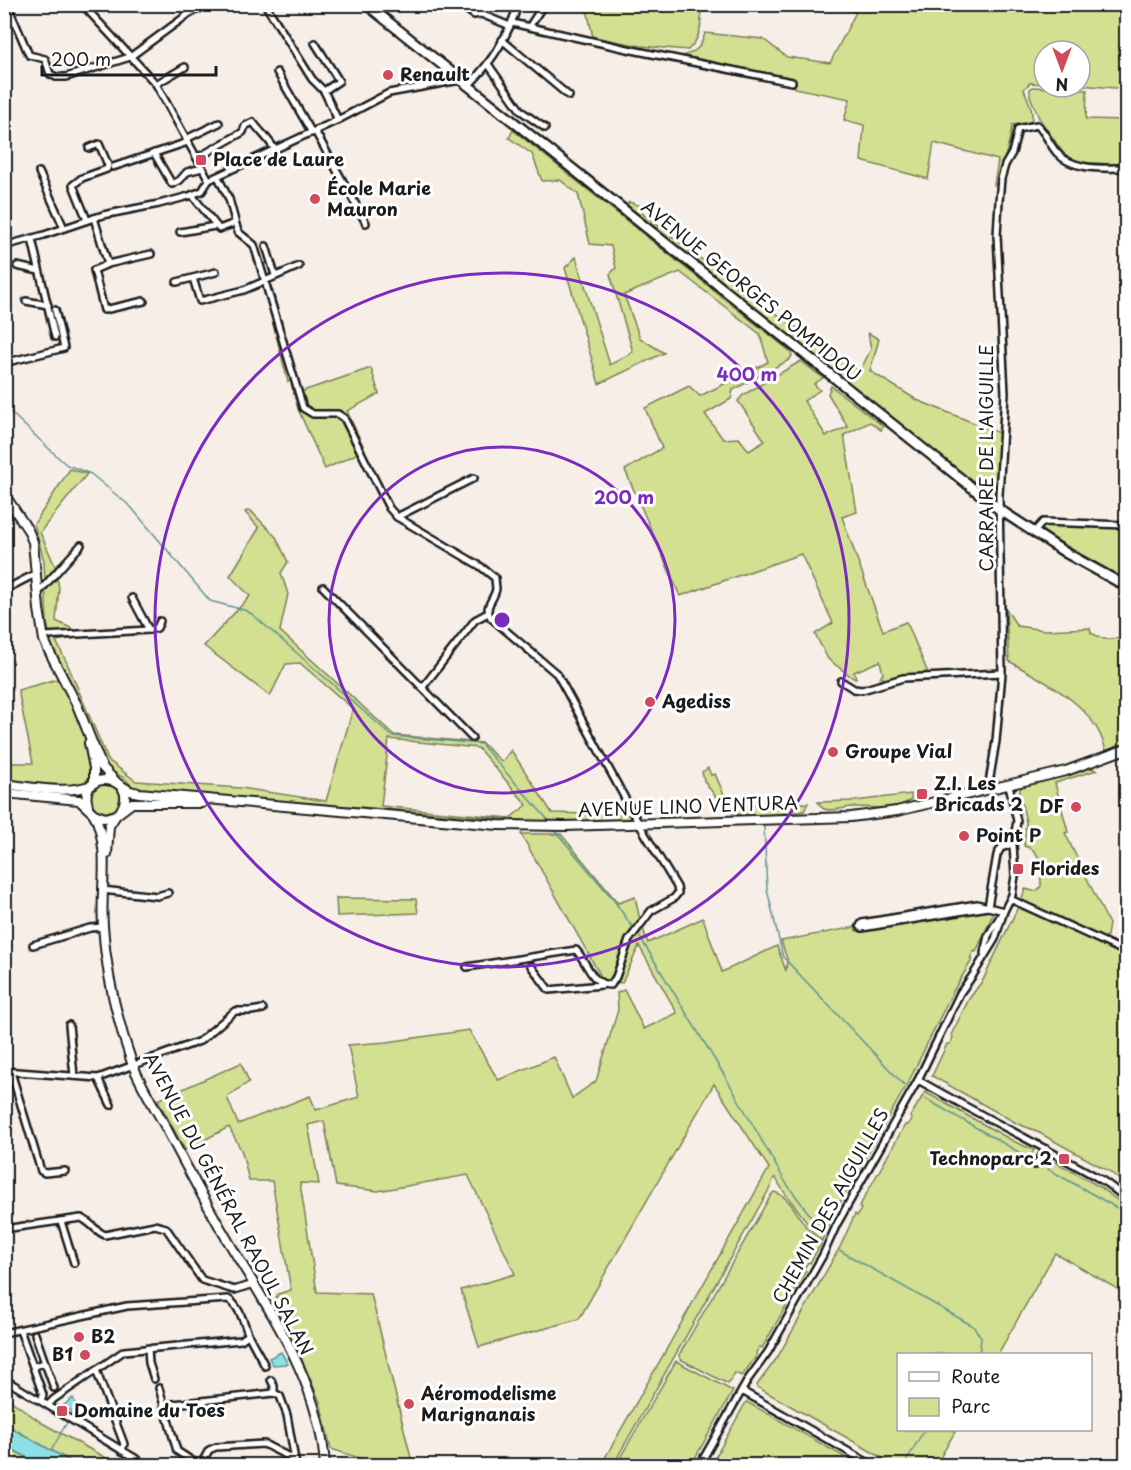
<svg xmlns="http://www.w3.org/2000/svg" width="1131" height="1470" font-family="'Playpen Sans',sans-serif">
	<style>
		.green { fill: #d3df91; stroke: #787e56; stroke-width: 1.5; fill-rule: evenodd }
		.water { fill: #8ee0e6; stroke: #609295; stroke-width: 1.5 }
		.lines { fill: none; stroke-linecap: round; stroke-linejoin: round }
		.stream { stroke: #609295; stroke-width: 1.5 }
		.street-casing { stroke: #1c1c1c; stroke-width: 10 }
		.secondary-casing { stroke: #1c1c1c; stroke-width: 12 }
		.primary-casing { stroke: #1c1c1c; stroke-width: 13 }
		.street { stroke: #fff; stroke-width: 5 }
		.secondary { stroke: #fff; stroke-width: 8 }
		.primary { stroke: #fff; stroke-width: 8 }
		.ring { fill: none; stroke: #7b2cbf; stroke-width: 3 }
		.poi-dot { fill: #d1495b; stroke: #fff; stroke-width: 2 }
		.labels { text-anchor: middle; stroke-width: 6; stroke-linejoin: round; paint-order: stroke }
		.poi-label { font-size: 18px; font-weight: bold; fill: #1c1c1c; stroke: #fff; text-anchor: start }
		.street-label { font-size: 18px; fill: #1c1c1c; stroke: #fff }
		.centre { fill: #7b2cbf; stroke: #fff; stroke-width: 3 }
		.ring-label { font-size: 18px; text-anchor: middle; font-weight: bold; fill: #7b2cbf; stroke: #fff; stroke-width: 6; stroke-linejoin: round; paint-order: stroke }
	</style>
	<rect width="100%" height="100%" fill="#f7efe7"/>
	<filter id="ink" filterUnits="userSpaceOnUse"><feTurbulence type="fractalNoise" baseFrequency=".0167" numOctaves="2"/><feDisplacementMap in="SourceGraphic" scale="12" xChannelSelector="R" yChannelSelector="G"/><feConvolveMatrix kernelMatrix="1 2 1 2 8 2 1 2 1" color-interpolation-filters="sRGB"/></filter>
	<g filter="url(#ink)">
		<g class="green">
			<path d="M 586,5 L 700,5 C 702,22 702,37 688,50 L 641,46 L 593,37 Z"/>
			<path d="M 834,5 L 1126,5 L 1126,89 L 1080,85 L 1080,51 L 1044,51 L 1044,84 L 1030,83 L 1024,89 C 1027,99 1035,111 1031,122 L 1012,125 C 1010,146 1002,163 998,184 L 994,185 L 998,160 L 934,143 L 928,179 L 861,161 L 864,125 L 844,120 L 850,99 L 795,88 L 792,78 L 682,56 C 697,52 701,47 705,33 L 763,39 L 787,57 L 830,63 L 856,12 Z"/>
			<polygon points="1033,87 1087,90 1086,119 1126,120 1126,164 1086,163 1066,157 1039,118 1030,96 1030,89"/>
			<polygon points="513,130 791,352 792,356 789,360 733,390 731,399 705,414 723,439 739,438 749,451 765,441 738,401 743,395 801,361 823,378 814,384 820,390 804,401 826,436 848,427 828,394 831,386 883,426 881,430 870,422 844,435 857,512 842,517 883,631 906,622 908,625 928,673 885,679 880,677 883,674 880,661 854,672 856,678 853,678 828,659 815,634 833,623 801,554 680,596 625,470 662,448 645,408 689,386 700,396 768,362 760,334 680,272 624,295 640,338 664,353 599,384 565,268 576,257 610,365 633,352 610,274 616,268 611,246 590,244 578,194 560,180 542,181 532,154 509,138"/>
			<polygon points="629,202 641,206 643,214 736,286 860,371 871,349 868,333 879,339 870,371 917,400 999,433 996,498 990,497 630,209 627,205"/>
			<polygon points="270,282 298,378 288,382 263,285"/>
			<polygon points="371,368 379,394 347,411 365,450 325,469 298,409 294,394"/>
			<path d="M 70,469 L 87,474 L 40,532 L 55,566 L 59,588 L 56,621 L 75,630 L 77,638 L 56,641 L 67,663 L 108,760 L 136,781 L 241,788 L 326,801 L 353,709 L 300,663 L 286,664 L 270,696 L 204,646 L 250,596 L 230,576 L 259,528 L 245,512 L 250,510 L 276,537 L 288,562 L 281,573 L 288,594 L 280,631 L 394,735 L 482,743 L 502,762 L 511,750 L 552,813 L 629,815 L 632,818 L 629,821 L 544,822 L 135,789 L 124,778 L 111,771 L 106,765 L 80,700 L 52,646 L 47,623 L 44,561 L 34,524 ZM 389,739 L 478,748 L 527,805 L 510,818 L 381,806 Z"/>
			<polygon points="1047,526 1126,528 1126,580 1042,532 1042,528"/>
			<path d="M 1006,609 L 1017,626 L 1044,630 L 1090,628 L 1091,633 L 1104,639 L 1126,638 L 1126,743 L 1106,751 C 1095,704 1047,684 1009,661 Z"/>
			<path d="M 58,679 C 68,697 102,762 87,780 C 83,784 79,784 74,786 L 5,781 L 5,763 L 33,763 L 18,690 Z"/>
			<polygon points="708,768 711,775 715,774 729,806 808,803 804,811 767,815 733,814 724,808 704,781 702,772"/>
			<path d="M 1091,768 L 1097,770 L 1055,783 L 1068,832 L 1065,833 L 1109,924 L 1107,936 L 1103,938 L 1021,901 L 1025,889 L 1033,891 L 1038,890 L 1041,886 C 1040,868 1044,851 1024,846 L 1026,822 L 1021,800 L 1018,801 L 1020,789 L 1023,785 Z"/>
			<circle cx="106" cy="798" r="15"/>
			<path d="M 911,794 L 911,800 C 893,811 873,807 854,807 C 845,807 833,812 824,809 C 821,808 820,805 818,802 L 855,801 Z"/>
			<path d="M 521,834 L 561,834 L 618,903 L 635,897 L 640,920 L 648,943 L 703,918 L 722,972 L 777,946 L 786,971 L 787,959 L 781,941 L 855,927 L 856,931 L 988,909 L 994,912 L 976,952 L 974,951 L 970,959 L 972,960 L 952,993 L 909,1081 L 829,1222 L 822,1241 C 811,1235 809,1223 801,1214 C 792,1202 782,1192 776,1178 L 774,1178 L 771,1186 L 613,1465 L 601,1465 L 769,1168 L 714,1084 L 579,1319 L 479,1347 L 461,1290 L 515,1274 L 468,1175 L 378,1191 L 336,1186 L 324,1121 L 308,1125 L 319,1184 L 300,1183 L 317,1292 L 371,1294 L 413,1466 L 381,1465 L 331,1449 L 320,1402 L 300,1355 L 272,1305 L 278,1294 L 291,1290 L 272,1181 L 249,1181 L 242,1152 L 229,1127 L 185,1150 L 158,1100 L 241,1063 L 249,1082 L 227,1097 L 238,1124 L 310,1096 L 316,1110 L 359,1097 L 348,1045 L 387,1042 L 469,1030 L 498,1080 L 554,1057 L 572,1098 L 596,1081 L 618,1010 L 617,993 L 624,990 L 644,1029 L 677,1013 L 639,946 L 622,983 L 603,980 Z"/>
			<polygon points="336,898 416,899 418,913 337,916"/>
			<polygon points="1018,907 1126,955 1126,1185 1109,1171 1034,1130 1018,1124 932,1076 947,1044 950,1044 953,1037 951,1035 969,999 983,980"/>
			<polygon points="925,1092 1015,1142 1034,1150 1028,1162 1043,1168 1048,1158 1100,1187 1126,1207 1126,1294 1055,1253 998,1354 898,1354 898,1430 956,1430 936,1465 895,1465 757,1387 757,1385 777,1358 840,1247 855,1214 857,1216 861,1209 859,1207 905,1125 908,1125 912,1119 910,1117"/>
			<path d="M 774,1192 C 794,1196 804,1233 821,1244 L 810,1263 L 808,1262 L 804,1269 L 806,1271 L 762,1348 L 759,1347 L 756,1353 L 757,1355 L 742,1376 L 735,1373 L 728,1384 L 680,1359 L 679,1355 L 771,1195 Z"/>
			<polygon points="676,1361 733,1391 691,1465 616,1465"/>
			<polygon points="4,1394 13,1402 42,1423 119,1465 77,1465 5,1424"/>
			<polygon points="746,1402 747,1402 859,1465 711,1465"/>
			<polygon points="4,1445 40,1465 5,1465"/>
		</g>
		<g class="water">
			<polygon points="281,1352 288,1364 273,1365 269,1358"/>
			<polygon points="73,1398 82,1417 81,1418 63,1406"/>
			<polygon points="4,1424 77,1465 40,1465 5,1445"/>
		</g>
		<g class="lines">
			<g class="stream">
				<polyline points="4,406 61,460 67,465 91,474 131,507 210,601 244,610 252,614 392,736 481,744 549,821"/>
				<polyline points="764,827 767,889 783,957 905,1086"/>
				<polyline points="556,832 613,899 633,928"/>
				<polyline points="638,934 729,1083 786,1183 822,1231"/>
				<polyline points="926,1099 1029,1158"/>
				<polyline points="1048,1169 1126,1213"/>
				<polyline points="839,1250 973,1326 981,1337 980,1349 976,1354"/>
				<polyline points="5,1383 33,1401"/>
				<polyline points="44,1408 139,1466"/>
				<polyline points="51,1451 66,1424"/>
				<polyline points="904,1465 924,1430"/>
			</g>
			<g class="street-casing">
				<g id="street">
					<polyline points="7,4 29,55 45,59 50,74 56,77 66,77 130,57 190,13 209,4"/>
					<polyline points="82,4 156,84 209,180"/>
					<polyline points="235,4 237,6"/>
					<polyline points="265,4 312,79 324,91 338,120"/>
					<polyline points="463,7 474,15 481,14 510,26"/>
					<polyline points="512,23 632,50 792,82"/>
					<polyline points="529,27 544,4"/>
					<polyline points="502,40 569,96"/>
					<polyline points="315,43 339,81 324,91"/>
					<polyline points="488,64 521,111 545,128"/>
					<polyline points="277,72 312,133"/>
					<polyline points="156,84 185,67"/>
					<path d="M 468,86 C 490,64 509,35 518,4"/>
					<polyline points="315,131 366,223"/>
					<polyline points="186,139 219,123"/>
					<polyline points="154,153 172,184 180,180 187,172 202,168"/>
					<path d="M 197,158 L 243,132 L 245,126 L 253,122 C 260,132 269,139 275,150"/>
					<polyline points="113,167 188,142"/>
					<polyline points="39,172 64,228"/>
					<path d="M 218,177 L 229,199 L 238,232 L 254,245 L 303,408 L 313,414 L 338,414 L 344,418 L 389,508 L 397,517 L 480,566 L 495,578 C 495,579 496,588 496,589 C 494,601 483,605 491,618 L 557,674 L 639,824 L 677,887 L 678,893 L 674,898 L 651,911 L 629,940 L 616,977 L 611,985 C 591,985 588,963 576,950 L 467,967"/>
					<polyline points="209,180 338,120 389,93 460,80"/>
					<polyline points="192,195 219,229 235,223"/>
					<polyline points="94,218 108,264 94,270 104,310 144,301"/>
					<polyline points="87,220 73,185 82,178 107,169 108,165 99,144 89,148"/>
					<polyline points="180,232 215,226"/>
					<polyline points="32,239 55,337"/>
					<polyline points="4,246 44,235 103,215 159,204 189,196 202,191 209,180"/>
					<polyline points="266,246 275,275"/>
					<polyline points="108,264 151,254"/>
					<polyline points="17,266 39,271"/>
					<polyline points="193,278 200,301 244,290 299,266"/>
					<polyline points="177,282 216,272"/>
					<polyline points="26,301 48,305"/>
					<polyline points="4,363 64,348 55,310"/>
					<polyline points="397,517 474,478"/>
					<polyline points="1034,532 1043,522 1126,525"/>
					<polyline points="323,587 472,738"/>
					<polyline points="4,590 37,573"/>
					<polyline points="38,593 81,545"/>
					<polyline points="149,630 157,628 160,621"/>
					<polyline points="44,636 149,630 132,598"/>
					<polyline points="841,681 854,689 862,690 903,678 1002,673"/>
					<polyline points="423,687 475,620 488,613"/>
					<polyline points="1009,785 1017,821 1013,844 1015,876 1012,895 1004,911 988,907 997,855 1001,848 1013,844"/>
					<path d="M 988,789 L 996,741 L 1002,673 L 999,495 L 1005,393 L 997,235 L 999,201 L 1001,179 L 1005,165 L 1012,153 L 1018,129 L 1037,125 C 1046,133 1049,144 1057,153 C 1073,171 1105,168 1126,168"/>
					<polyline points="102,890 157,896 168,893"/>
					<polyline points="1010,899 1126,952"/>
					<polygon points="977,904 988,907 862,928 860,926 862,923"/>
					<polyline points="33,945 90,928 103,927"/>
					<polyline points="984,953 988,936 1002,913"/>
					<polyline points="531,966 549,990 602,985"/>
					<polyline points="69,1025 74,1076"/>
					<polyline points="4,1071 98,1078 200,1041 235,1011 251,1011 263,1009"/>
					<polyline points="11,1072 41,1171 45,1173 65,1171"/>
					<polyline points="98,1078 111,1105"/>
					<path d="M 918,1080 C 978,1114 1040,1145 1100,1179 C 1110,1185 1117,1192 1126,1198"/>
					<polyline points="1035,1165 1047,1149"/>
					<polyline points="61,1221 74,1263"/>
					<path d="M 4,1229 L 81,1218 C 91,1222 95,1231 105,1235 L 155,1225 L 166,1228 L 202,1280 L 234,1290 L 254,1284"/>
					<polyline points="20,1330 43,1395 41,1401"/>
					<path d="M 4,1333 L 127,1306 L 228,1299 C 240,1306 244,1324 249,1336 C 254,1346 260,1356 265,1366"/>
					<polyline points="35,1334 45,1363"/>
					<polyline points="148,1348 149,1363 154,1379"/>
					<polyline points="34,1366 45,1363 54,1388"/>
					<polyline points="96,1370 124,1444 122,1451"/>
					<polyline points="4,1379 148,1466"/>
					<polyline points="271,1380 274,1386 274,1393"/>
					<polyline points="159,1388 177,1451 200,1466 209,1450 216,1447 264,1444 295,1460"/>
					<polyline points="742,1391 874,1466"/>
					<polyline points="48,1405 54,1399 124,1351 241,1340 248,1335"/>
					<polyline points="164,1405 274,1393 280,1396 287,1415 296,1466"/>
					<polyline points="699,1466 749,1378 768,1352 823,1255 837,1224 918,1080 960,993 973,975 995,939 1004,911"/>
				</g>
			</g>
			<g class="secondary-casing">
				<g id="secondary">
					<polyline points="4,494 28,530 33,542 39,609 44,640 49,651 77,705 102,767 118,784"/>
					<polyline points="89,743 94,768 94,783"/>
					<path d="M 4,784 C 32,787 66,795 92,785"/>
					<polyline points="120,785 130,791 139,793 498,825 565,826 851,817 897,811 1024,781 1066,771 1126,749"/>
					<polyline points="4,793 79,800 94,814 105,818 116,815 132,803 202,803"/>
					<path d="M 88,806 C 76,767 142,775 121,810"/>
					<path d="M 94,814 C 111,850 100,887 103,926 C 106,971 117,1020 132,1063 C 140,1084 153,1104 164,1124 C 186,1166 209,1210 234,1251 C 274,1318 320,1385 325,1466"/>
					<polyline points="107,854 109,826 116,815"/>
				</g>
			</g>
			<g class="primary-casing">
				<polyline id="primary" points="366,4 1000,510 1066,553 1126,586"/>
			</g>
			<use href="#street" class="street"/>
			<use href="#secondary" class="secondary"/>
			<use href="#primary" class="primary"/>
		</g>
	</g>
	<g class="ring">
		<circle cx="502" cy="620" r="173"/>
		<circle cx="502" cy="620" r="347"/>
	</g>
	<g class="poi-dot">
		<circle cx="388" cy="75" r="6"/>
		<rect x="195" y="154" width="12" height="12" rx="3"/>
		<circle cx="315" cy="199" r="6"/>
		<circle cx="650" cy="702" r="6"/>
		<circle cx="833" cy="752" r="6"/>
		<rect x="916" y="788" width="12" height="12" rx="3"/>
		<circle cx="1076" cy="807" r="6"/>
		<circle cx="964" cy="836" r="6"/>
		<rect x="1012" y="863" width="12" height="12" rx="3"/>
		<rect x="1058" y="1153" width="12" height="12" rx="3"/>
		<circle cx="79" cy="1337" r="6"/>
		<circle cx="85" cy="1355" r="6"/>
		<circle cx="409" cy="1404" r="6"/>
		<rect x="56" y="1405" width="12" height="12" rx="3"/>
	</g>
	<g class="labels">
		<g class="poi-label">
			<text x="400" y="81">Renault</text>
			<text x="213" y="166">Place de Laure</text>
			<text x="327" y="195">École Marie<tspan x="327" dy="21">Mauron</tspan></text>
			<text x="662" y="708">Agediss</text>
			<text x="845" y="758">Groupe Vial</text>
			<text x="934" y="790">Z.I. Les<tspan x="934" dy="21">Bricads 2</tspan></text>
			<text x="1064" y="813" text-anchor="end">DF</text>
			<text x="976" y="842">Point P</text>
			<text x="1030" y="875">Florides</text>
			<text x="1052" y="1165" text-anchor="end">Technoparc 2</text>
			<text x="91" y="1343">B2</text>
			<text x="73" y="1361" text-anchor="end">B1</text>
			<text x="421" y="1400">Aéromodelisme<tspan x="421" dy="21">Marignanais</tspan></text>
			<text x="74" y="1417">Domaine du Toes</text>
		</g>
		<g class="street-label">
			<text transform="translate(751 291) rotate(39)" y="6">AVENUE GEORGES POMPIDOU</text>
			<text transform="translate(987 458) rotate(-90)" y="6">CARRAIRE DE L'AIGUILLE</text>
			<text transform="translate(688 807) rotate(-2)" y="6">AVENUE LINO VENTURA</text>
			<text transform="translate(228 1204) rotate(62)" y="6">AVENUE DU GÉNÉRAL RAOUL SALAN</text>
			<text transform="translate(831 1206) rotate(-61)" y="6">CHEMIN DES AIGUILLES</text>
		</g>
	</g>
	<circle cx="502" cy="620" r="9" class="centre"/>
	<g class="ring-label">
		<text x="747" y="381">400 m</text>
		<text x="624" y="504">200 m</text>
	</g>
	<rect width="1131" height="1470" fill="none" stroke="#fff" stroke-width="24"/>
	<rect x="12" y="12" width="1107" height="1446" fill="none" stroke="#1c1c1c" stroke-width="2" filter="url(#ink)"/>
	<rect x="897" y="1353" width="195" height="78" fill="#ffffff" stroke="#a4a4a4" stroke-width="1.5"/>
	<rect x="909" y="1372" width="30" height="9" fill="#ffffff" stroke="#a4a4a4" stroke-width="1.5"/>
	<text x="951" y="1383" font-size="18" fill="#1c1c1c">Route</text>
	<rect x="909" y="1398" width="30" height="18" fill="#d3df91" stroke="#a4a4a4" stroke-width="1.5"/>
	<text x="951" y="1413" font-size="18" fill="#1c1c1c">Parc</text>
	<g transform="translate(1062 69) rotate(180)"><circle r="28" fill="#ffffff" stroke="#a4a4a4" stroke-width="1.5"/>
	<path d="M0-4.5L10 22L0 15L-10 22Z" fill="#d1495b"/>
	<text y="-9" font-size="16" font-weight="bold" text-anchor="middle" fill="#1c1c1c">N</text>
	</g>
	<path d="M42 66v9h174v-9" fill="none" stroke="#1c1c1c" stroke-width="3"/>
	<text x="51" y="66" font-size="18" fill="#1c1c1c" stroke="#ffffff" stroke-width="4.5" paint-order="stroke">200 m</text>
</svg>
